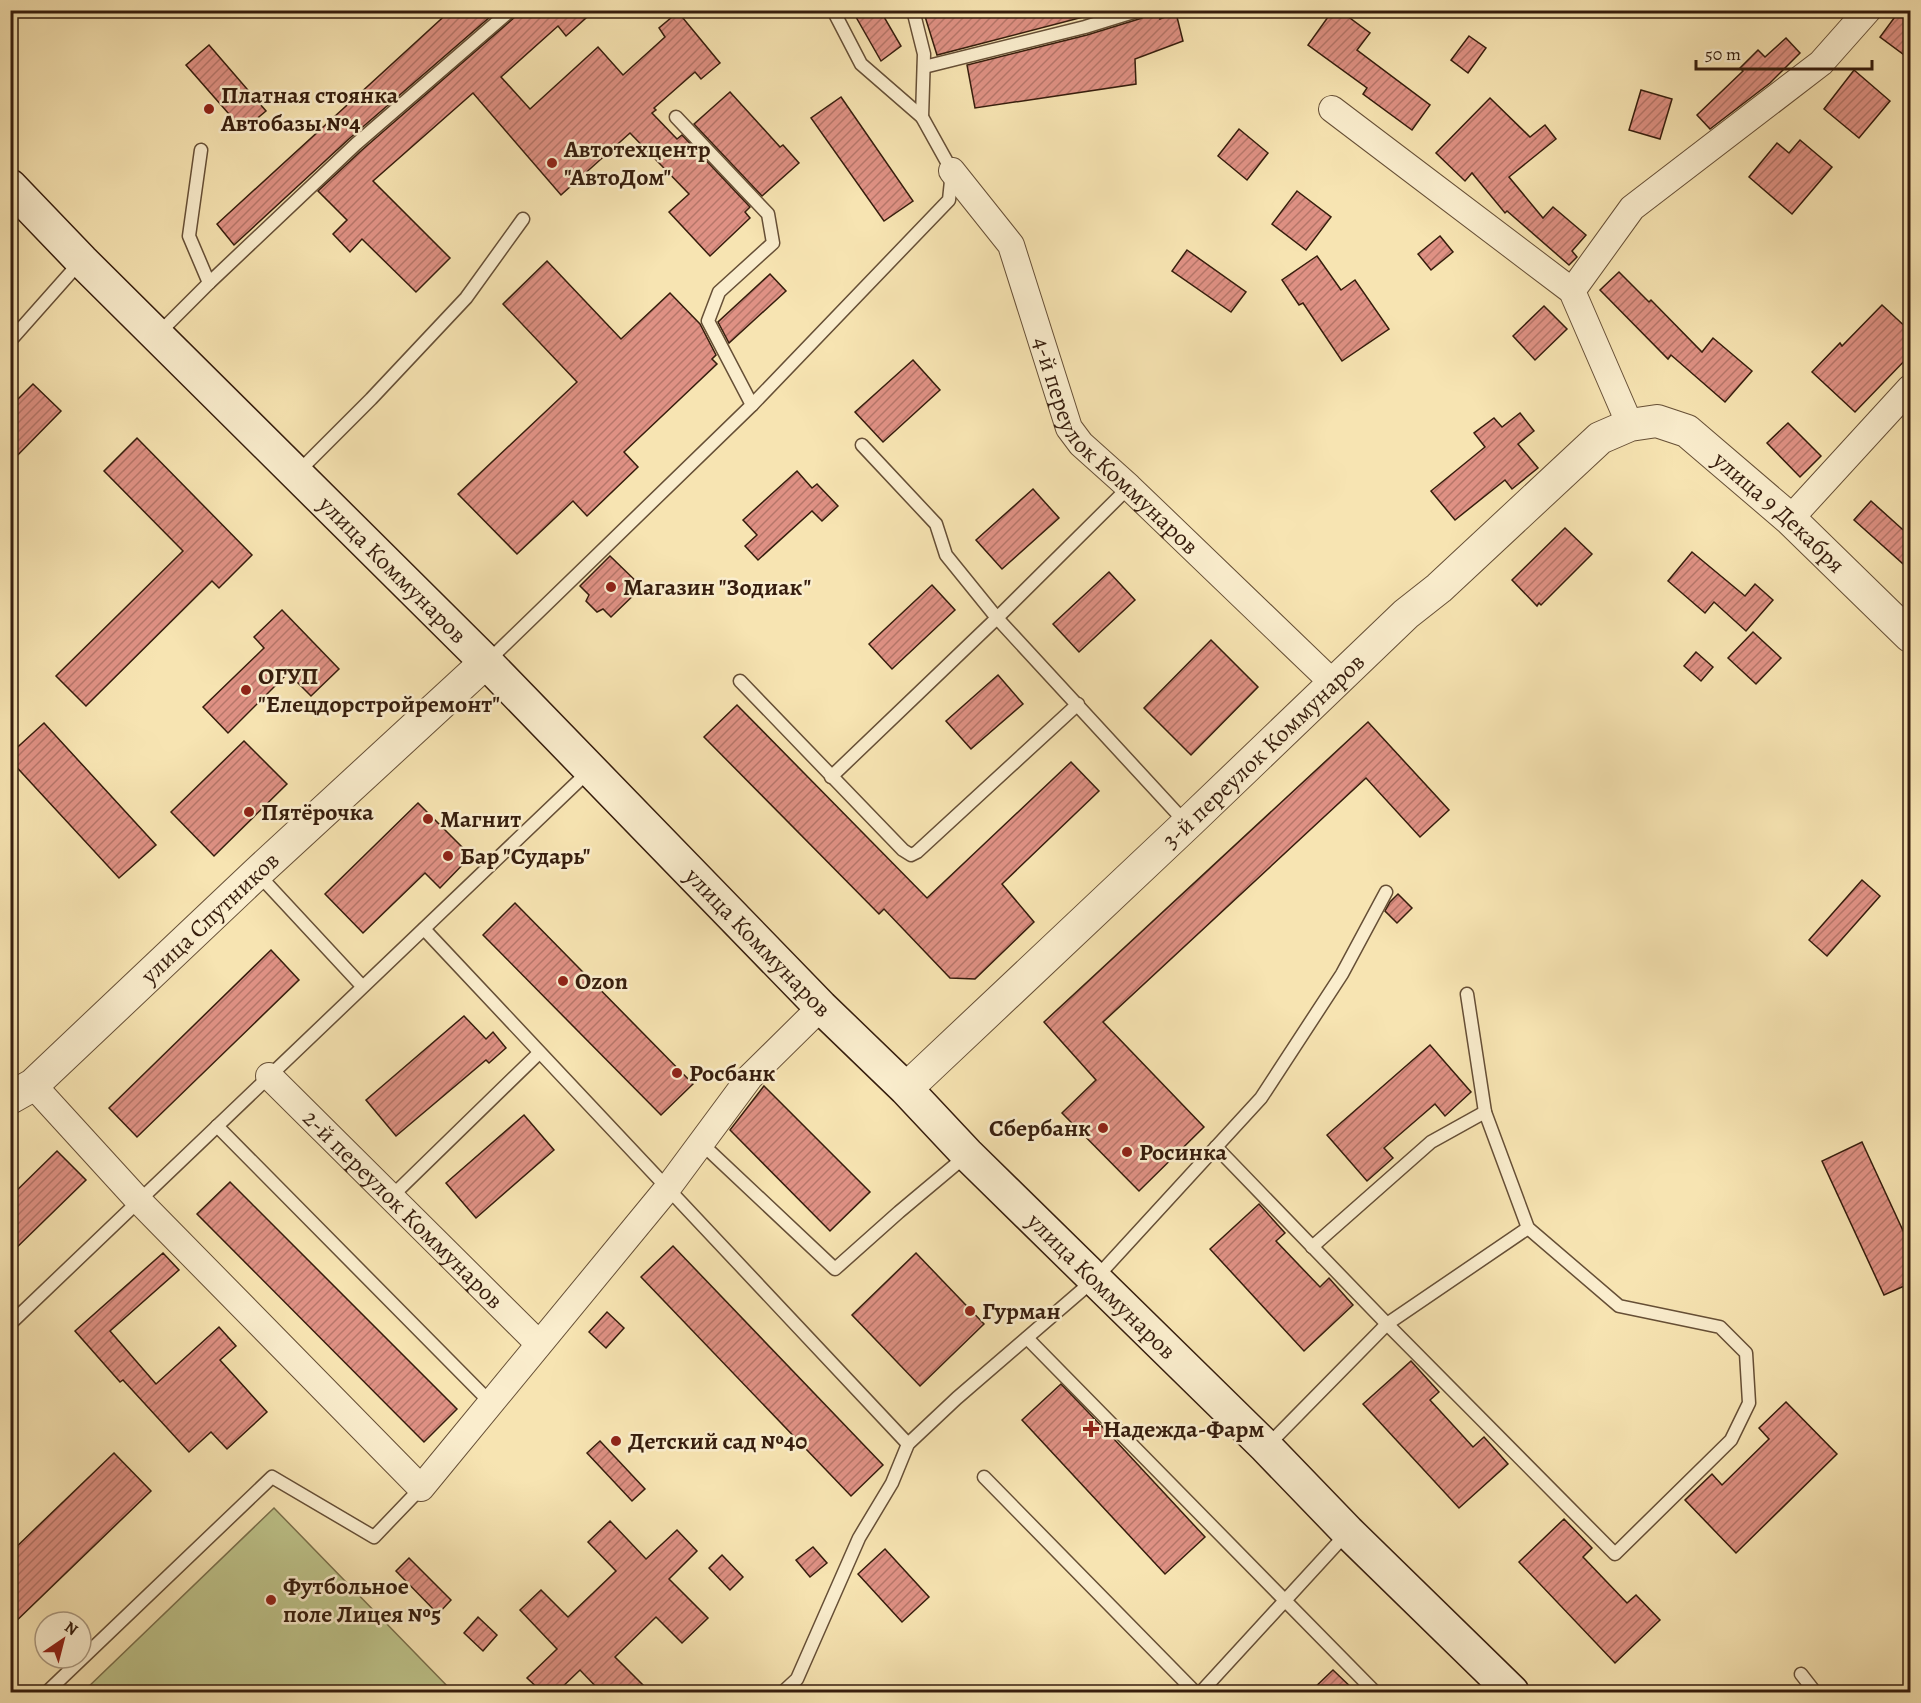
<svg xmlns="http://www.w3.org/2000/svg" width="1921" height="1703" font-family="Alegreya,serif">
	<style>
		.pitch { fill: #bec48b; stroke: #7a704c; stroke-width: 1.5 }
		.building { fill: url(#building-hatch); stroke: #361d0d; stroke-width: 1.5 }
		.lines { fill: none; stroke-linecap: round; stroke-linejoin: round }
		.service-casing { stroke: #664f36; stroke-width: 15 }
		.minor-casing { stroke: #664f36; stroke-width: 28 }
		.tertiary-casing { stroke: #664f36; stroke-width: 34 }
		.secondary-casing { stroke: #361d0d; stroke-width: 36 }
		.service { stroke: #faedcd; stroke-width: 12 }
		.minor { stroke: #faedcd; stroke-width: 26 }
		.tertiary { stroke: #faedcd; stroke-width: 32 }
		.secondary { stroke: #faedcd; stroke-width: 33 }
		.poi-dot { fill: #8f2418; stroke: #faedcd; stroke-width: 2 }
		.labels { text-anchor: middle; stroke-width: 5; stroke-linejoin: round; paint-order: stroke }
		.poi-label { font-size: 24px; font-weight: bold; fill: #361d0d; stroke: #faedcd; text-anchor: start }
		.street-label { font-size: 24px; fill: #361d0d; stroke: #faedcd }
	</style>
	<defs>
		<pattern id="building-hatch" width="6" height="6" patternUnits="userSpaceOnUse" patternTransform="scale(1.5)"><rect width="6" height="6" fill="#df9184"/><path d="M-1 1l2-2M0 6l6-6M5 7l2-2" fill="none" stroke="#b6766a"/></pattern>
	</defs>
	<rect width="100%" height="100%" fill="#f7e4b2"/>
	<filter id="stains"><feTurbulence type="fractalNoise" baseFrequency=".00333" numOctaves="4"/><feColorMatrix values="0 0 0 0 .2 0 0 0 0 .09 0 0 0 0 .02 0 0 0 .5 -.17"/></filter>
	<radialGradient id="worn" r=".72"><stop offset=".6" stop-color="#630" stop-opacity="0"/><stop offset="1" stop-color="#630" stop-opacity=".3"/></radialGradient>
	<polygon class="pitch" points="274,1508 453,1692 83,1692"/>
	<g class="building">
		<polygon points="451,10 498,10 350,138 234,245 217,224"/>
		<polygon points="519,10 595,10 566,36 558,26 501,77 530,109 598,47 623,75 665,37 659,28 678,12 720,63 701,79 695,72 654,108 656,110 652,113 677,139 682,135 750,207 745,212 750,218 710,256 669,212 689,194 630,133 561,195 473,93 373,181 450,258 416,292 362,239 350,252 333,234 347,220 318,191 362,150 516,16"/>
		<polygon points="852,10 880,10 901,46 881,61"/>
		<polygon points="923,10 1110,10 937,55"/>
		<polygon points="1148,10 1159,10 1160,19 1176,13 1183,41 1135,59 1136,84 975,108 967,65 1087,35 1142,18"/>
		<polygon points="1333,10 1339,10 1370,33 1357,50 1430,105 1412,130 1363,94 1367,88 1308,45"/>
		<polygon points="1900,10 1911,10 1911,60 1880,37"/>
		<polygon points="1469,36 1486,48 1468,73 1451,60"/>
		<polygon points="1786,38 1800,53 1770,83 1710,129 1697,115 1743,71 1740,68 1758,50 1765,57"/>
		<polygon points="209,45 266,111 243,130 186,65"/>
		<polygon points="1854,70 1890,101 1859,138 1824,109"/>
		<polygon points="1641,90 1672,99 1660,139 1629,130"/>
		<polygon points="730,92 780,147 783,145 799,163 762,196 694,124"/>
		<polygon points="841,97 913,201 884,221 811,118"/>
		<polygon points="1490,98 1530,137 1545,125 1556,139 1509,177 1543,218 1553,207 1586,235 1572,251 1577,257 1569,265 1507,211 1505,213 1472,173 1465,181 1436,153"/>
		<polygon points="1239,129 1268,153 1247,180 1218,156"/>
		<polygon points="1800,140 1832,167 1792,214 1749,177 1777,143 1789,153"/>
		<polygon points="1297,191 1331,217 1306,250 1272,224"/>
		<polygon points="1440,236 1453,252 1431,270 1418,254"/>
		<polygon points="1187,250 1246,292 1231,312 1172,271"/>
		<polygon points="1317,256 1341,290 1355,280 1389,329 1342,361 1303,303 1299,305 1282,280"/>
		<polygon points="547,261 621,339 670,293 700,324 716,355 712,359 717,364 624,452 638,467 587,516 573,501 517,554 458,494 577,382 503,304"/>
		<polygon points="1619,272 1649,302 1651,300 1702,352 1713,338 1752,371 1725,402 1671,355 1668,359 1600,290"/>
		<polygon points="770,274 786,291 729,343 718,322"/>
		<polygon points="1882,305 1911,332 1911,354 1855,412 1812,372 1840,343 1842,346"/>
		<polygon points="1544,306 1567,329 1535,360 1513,336"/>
		<polygon points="913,360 940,390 883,442 855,412"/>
		<polygon points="33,384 61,411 10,463 10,407"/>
		<polygon points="1520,413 1534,431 1518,444 1538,468 1512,489 1505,480 1455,520 1431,491 1485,447 1474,433 1494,418 1502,427"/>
		<polygon points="1788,423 1821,456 1800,477 1767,443"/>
		<polygon points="137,438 252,555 219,588 212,581 86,706 56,676 183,551 104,471"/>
		<polygon points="797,471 812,488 817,484 838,506 822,521 812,511 758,560 745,546 757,535 743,520"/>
		<polygon points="1033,489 1059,518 1002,569 976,540"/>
		<polygon points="1871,501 1911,537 1911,571 1854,520"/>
		<polygon points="1565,528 1592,554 1541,605 1539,603 1537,606 1512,580"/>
		<polygon points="1692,552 1745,596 1755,584 1773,600 1746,631 1714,602 1705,613 1668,581"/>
		<polygon points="610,556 642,587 611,617 603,609 597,612 586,601 589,595 580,586"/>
		<polygon points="1109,572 1135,600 1079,652 1053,624"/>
		<polygon points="932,585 955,610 892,669 869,644"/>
		<polygon points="282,610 339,669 311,696 288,673 228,733 203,707 264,648 254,637"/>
		<polygon points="1753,632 1781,658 1756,684 1728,658"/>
		<polygon points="1211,640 1258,687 1191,755 1144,708"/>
		<polygon points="1696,652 1713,667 1701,681 1684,666"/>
		<polygon points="998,675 1023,704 971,749 946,721"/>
		<polygon points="737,705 927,898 1071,762 1099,791 1002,884 1034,922 975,979 950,978 884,909 879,914 704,737"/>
		<polygon points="1368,722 1449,810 1420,837 1366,778 1103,1022 1204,1127 1139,1191 1062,1113 1096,1080 1044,1022"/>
		<polygon points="44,723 156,845 119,878 10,760 10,754"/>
		<polygon points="244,741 287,784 214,856 171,812"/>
		<polygon points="418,803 471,856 440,888 425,873 363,933 325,894"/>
		<polygon points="1862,880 1880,896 1827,956 1809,940"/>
		<polygon points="1398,894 1412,908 1397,923 1385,911 1390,902"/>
		<polygon points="515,903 693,1084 661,1115 483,935"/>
		<polygon points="271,950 299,980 137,1137 109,1108"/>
		<polygon points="464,1016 486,1039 493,1032 506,1048 489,1063 486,1060 396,1136 366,1100"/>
		<polygon points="1430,1045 1471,1092 1445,1116 1435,1104 1384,1148 1393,1158 1367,1181 1327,1135"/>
		<polygon points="764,1086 870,1192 830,1231 730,1130"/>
		<polygon points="524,1115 554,1150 476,1218 446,1183"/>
		<polygon points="1862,1142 1911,1248 1911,1283 1884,1295 1822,1161"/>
		<polygon points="57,1151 86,1180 10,1254 10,1197"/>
		<polygon points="230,1182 457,1409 424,1442 197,1214"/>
		<polygon points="1259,1204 1285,1233 1276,1241 1320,1287 1329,1278 1353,1305 1304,1351 1210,1249"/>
		<polygon points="673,1246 883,1465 851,1496 641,1277"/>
		<polygon points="163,1253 179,1270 110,1331 156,1384 219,1327 236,1346 220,1360 267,1412 227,1449 211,1432 189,1452 123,1380 120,1382 75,1331"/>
		<polygon points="916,1253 984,1324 920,1386 852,1315"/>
		<polygon points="607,1312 624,1328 606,1348 589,1332"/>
		<polygon points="1411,1361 1439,1392 1430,1400 1473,1447 1484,1437 1508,1464 1459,1508 1363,1404"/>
		<polygon points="1061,1384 1114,1439 1205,1537 1165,1574 1022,1420"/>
		<polygon points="1786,1402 1837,1454 1736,1553 1685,1500 1712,1474 1722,1485 1769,1439 1759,1428"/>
		<polygon points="600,1441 645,1489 632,1501 587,1453"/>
		<polygon points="114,1453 151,1491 10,1627 10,1553"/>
		<polygon points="1564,1519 1592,1548 1583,1557 1627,1603 1636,1595 1660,1620 1615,1663 1519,1562"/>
		<polygon points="610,1521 646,1559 677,1530 697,1551 669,1579 708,1618 682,1643 656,1617 615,1657 650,1692 601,1692 580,1670 557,1692 542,1692 527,1678 557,1649 520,1610 541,1590 568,1617 616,1571 588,1542"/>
		<polygon points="813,1547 827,1563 810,1577 796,1560"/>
		<polygon points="885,1549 929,1597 902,1622 858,1574"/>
		<polygon points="722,1555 743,1577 730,1590 709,1568"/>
		<polygon points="409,1558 451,1600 438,1614 396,1571"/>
		<polygon points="478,1617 497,1635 483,1651 464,1633"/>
		<polygon points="1333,1670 1356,1692 1310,1692"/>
	</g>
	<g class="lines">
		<g class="service-casing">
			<g id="service">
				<polyline points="833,10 861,64 922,117"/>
				<polyline points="924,67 1085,27 1140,10"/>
				<polyline points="676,117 768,214 773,243 719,292 708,321 752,405"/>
				<polyline points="201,150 189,236 209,283"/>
				<polyline points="158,334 209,283 356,144 511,10"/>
				<polyline points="10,341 81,261"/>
				<polyline points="862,445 936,524 946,555 997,618 1186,823"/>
				<polyline points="297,473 371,399 466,298 523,219"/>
				<polyline points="488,661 752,405 949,200 952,171 922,117 924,54 913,10"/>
				<polyline points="740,681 903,850 911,855 917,852 1078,704"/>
				<polyline points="831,777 997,618 1129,487"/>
				<polyline points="257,873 362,986"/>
				<polyline points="424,929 908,1444"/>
				<polyline points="217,1126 490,1402"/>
				<polyline points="701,1143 835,1269 899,1212 967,1155"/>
				<polyline points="1216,1147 1387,1324 1615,1554 1731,1440 1749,1403 1746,1353 1720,1327 1619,1306 1528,1228 1485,1112 1467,994"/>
				<polyline points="390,1198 539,1053"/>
				<polyline points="1312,1247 1431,1142 1485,1112"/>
				<polyline points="10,1324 589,771"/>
				<polyline points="1027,1338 1375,1692"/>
				<polyline points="1267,1446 1387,1324 1528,1228"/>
				<polyline points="984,1477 1195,1692"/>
				<polyline points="1801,1674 1815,1692"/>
				<polyline points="47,1692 272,1477 374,1537 421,1488"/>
				<polyline points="783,1692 797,1679 859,1538 892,1483 908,1444 957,1398 1095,1279 1261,1098 1342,974 1386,892"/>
				<polyline points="1201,1692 1347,1533"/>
			</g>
		</g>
		<g class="minor-casing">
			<g id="minor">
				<polyline points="1332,109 1572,291 1630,425"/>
				<path id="s1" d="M 952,171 L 1011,245 L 1069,428 L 1081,444 L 1129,487 L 1334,684"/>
				<polyline points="1572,291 1632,208 1821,63 1868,10"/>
				<polyline points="1790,519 1910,388"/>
				<path id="s2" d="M 269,1076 L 538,1343"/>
				<polyline points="33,1085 139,1201 421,1488 667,1189 750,1077 821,1007"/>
			</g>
		</g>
		<g class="tertiary-casing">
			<g id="tertiary">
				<path id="s3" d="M 906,1089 L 1187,824 L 1406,614 L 1439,588 L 1600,438 L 1630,425 L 1657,421 L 1687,431 L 1790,519 L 1910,636"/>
				<path id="s4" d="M 10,1098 L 33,1085 L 257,873 L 486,662"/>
			</g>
		</g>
		<g class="secondary-casing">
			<g id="secondary">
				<path id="s5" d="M 10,186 L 82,261 L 486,662 L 821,1007 L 906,1089 L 967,1154 L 1266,1447 L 1348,1532 L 1512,1692"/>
			</g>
		</g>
		<use href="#service" class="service"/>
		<use href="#minor" class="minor"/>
		<use href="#tertiary" class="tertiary"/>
		<use href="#secondary" class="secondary"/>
	</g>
	<g class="poi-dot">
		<circle cx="209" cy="109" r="6"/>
		<circle cx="552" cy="163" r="6"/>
		<circle cx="611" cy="587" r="6"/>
		<circle cx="246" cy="690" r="6"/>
		<circle cx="249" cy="812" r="6"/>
		<circle cx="428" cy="819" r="6"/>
		<circle cx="448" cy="856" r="6"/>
		<circle cx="563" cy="981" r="6"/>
		<circle cx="677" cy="1073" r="6"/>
		<circle cx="1103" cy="1128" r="6"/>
		<circle cx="1127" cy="1152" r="6"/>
		<circle cx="970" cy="1311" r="6"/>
		<path d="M1088 1420h6v6h6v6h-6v6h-6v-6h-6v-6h6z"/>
		<circle cx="616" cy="1441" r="6"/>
		<circle cx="271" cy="1600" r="6"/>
	</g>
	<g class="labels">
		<g class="poi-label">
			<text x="221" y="103">Платная стоянка<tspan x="221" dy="28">Автобазы №4</tspan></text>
			<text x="564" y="157">Автотехцентр<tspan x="564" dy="28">"АвтоДом"</tspan></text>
			<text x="623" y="595">Магазин "Зодиак"</text>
			<text x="258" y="684">ОГУП<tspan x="258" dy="28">"Елецдорстройремонт"</tspan></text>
			<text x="261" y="820">Пятёрочка</text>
			<text x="440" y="827">Магнит</text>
			<text x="460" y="864">Бар "Сударь"</text>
			<text x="575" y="989">Ozon</text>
			<text x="689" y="1081">Росбанк</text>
			<text x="1091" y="1136" text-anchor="end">Сбербанк</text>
			<text x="1139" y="1160">Росинка</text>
			<text x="982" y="1319">Гурман</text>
			<text x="1103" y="1437">Надежда-Фарм</text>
			<text x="628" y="1449">Детский сад №40</text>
			<text x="283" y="1594">Футбольное<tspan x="283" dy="28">поле Лицея №5</tspan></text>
		</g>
		<g class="street-label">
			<text dy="8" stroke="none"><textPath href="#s1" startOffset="327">4-й переулок Коммунаров</textPath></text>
			<text dy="8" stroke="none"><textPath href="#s3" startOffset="1166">улица 9 Декабря</textPath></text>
			<text dy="8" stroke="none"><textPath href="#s5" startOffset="542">улица Коммунаров</textPath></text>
			<text dy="8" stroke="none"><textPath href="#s3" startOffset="492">3-й переулок Коммунаров</textPath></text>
			<text dy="8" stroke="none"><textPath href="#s4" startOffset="270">улица Спутников</textPath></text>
			<text dy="8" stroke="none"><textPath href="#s5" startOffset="1064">улица Коммунаров</textPath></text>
			<text dy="8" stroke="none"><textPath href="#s2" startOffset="189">2-й переулок Коммунаров</textPath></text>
			<text dy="8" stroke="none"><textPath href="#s5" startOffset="1550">улица Коммунаров</textPath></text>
		</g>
	</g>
	<rect width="1921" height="1703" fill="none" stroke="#f7e4b2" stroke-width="36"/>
	<rect x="12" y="12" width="1897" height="1679" fill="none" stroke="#361d0d" stroke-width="3"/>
	<rect x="18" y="18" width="1885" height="1667" fill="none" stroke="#361d0d" stroke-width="1.5"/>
	<g transform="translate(63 1640) rotate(35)"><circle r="28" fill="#faedcd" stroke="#ac9a80" stroke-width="1.5"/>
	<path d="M0-4.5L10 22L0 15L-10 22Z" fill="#8f2418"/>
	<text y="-9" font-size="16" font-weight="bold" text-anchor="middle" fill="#361d0d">N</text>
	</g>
	<path d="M1696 60v9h176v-9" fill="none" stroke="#361d0d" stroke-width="3"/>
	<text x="1705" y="60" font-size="18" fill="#361d0d" stroke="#faedcd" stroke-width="4.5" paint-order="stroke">50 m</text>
	<rect width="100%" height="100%" filter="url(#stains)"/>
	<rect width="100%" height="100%" fill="url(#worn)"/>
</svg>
